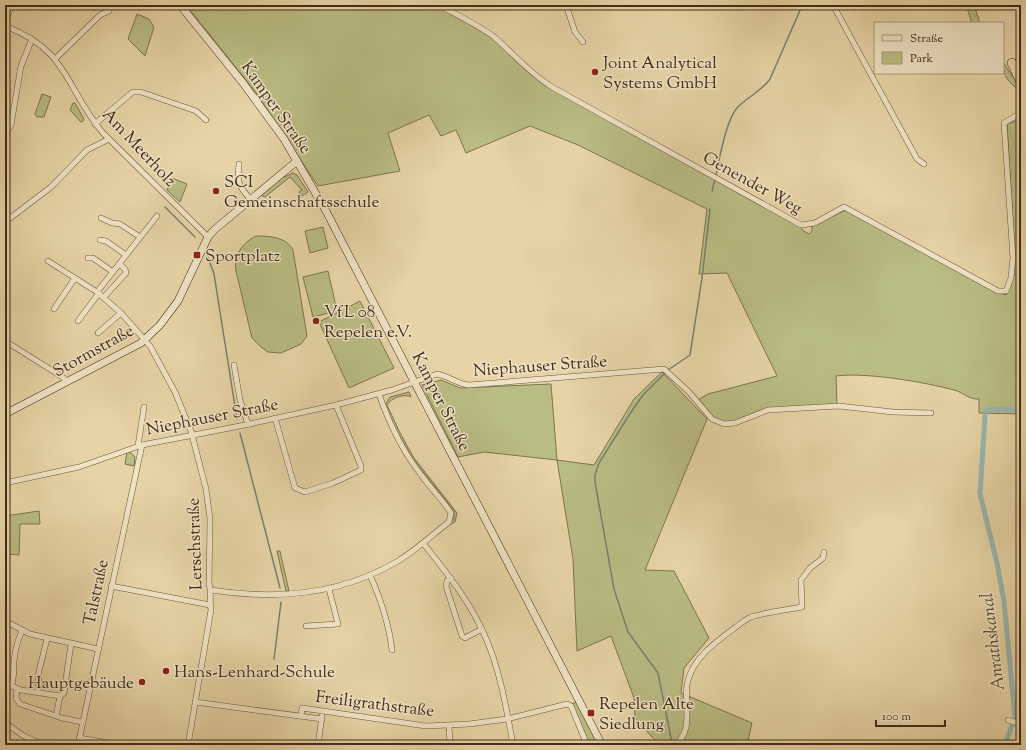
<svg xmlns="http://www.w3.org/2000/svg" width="1026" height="750" font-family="'Sorts Mill Goudy',serif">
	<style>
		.green { fill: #b9bc83; stroke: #7e744e }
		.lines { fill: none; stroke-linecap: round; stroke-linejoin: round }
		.stream { stroke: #768073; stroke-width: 1.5 }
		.canal { stroke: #98b7af; stroke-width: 5 }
		.street-casing { stroke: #6c573c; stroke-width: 6 }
		.secondary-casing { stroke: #432d19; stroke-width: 8 }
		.highway-casing { stroke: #432d19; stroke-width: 10 }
		.street { stroke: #efe3c5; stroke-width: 5 }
		.secondary { stroke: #efe3c5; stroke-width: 7 }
		.highway { stroke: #e6d4a6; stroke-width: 9 }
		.poi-dot { fill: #8f2418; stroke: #efe3c5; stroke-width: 1.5 }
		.labels { text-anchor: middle; stroke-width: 3; stroke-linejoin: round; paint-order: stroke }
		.poi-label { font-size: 17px; fill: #432d19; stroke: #efe3c5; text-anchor: start }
		.street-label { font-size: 17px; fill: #432d19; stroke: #efe3c5 }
		.water-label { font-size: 18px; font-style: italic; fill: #544937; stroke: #efe3c5 }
	</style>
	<rect width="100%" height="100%" fill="#e6d4a6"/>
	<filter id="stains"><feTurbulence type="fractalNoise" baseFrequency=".005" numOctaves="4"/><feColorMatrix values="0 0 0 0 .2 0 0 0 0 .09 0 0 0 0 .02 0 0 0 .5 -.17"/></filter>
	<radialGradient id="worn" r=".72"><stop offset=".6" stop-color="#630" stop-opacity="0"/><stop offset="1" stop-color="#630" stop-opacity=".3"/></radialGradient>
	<g class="green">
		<path d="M 186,5 L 219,5 L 220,10 L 227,5 L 439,5 L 493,37 L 536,77 L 801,225 L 802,230 L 809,234 L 812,231 L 812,226 L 846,210 L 997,292 L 1006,295 L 1014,276 L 1015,257 L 1007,124 L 1019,120 L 1021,164 L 1021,414 L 979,413 L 979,399 C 969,400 963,392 954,390 C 924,382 866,372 836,376 L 837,405 L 765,410 L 734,422 L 724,423 L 713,418 L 698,400 L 708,394 L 777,376 L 727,273 L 699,274 L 707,209 L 578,145 L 530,126 L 466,153 L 456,130 L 441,136 L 429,115 L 388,133 L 400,171 L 318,186 L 257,94 Z"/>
		<polygon points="966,5 974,5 980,23 972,23"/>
		<polygon points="137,14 149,19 154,27 145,56 128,39"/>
		<path d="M 1003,62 L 1019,86 L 1020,91 C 1008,81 1003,78 1003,62 Z"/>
		<polygon points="42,94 51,97 44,117 37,117 35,114"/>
		<polygon points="73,103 75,103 84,119 83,121 81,122 70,110"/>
		<polygon points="293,173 297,175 308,192 302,196 299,192 302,190 290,177 265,197 260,195 280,179"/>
		<polygon points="172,178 187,184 180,202 167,190"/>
		<polygon points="323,227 328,248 310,253 305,231"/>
		<path d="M 256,236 C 270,236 286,237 293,250 L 307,336 L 301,344 L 281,353 L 268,352 L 261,347 L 252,338 L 236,271 C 233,256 243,242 256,236 Z"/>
		<polygon points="328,271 337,311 313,317 303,277"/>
		<polygon points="360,301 394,368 349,388 319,322"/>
		<polygon points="662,372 707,419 645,570 674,571 709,638 684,668 681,693 752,723 747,745 659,745 635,718 634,698 611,636 577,651 573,559 557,460 484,452 458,457 422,385 441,380 460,388 551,384 557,460 594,465 634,399"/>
		<path d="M 409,392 L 411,397 C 405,393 391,398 387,405 L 400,433 L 414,458 L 457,513 L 455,522 L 447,526 L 454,519 L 454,511 L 413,459 L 397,432 L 385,405 L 390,397 Z"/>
		<polygon points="127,452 131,453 135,457 134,466 125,464"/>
		<polygon points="39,511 40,524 20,524 19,555 5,554 5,516"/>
		<polygon points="277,551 280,551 289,591 286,591"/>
		<polygon points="579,702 598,745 587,745 570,704"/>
	</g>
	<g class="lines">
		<g class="stream">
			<path d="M 716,175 C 719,159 727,119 737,108 C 747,97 762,91 770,79 L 801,8 L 801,5"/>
			<polyline points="712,191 715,179"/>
			<polyline points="165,207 195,237"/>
			<polyline points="207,255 214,274 237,419"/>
			<polyline points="668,370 690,355 702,278 710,209"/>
			<polyline points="665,373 643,395 631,412 599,463 595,475 595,482 614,589 628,632 658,673 672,743"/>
			<polyline points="240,433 280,588"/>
			<polyline points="274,659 281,602"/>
		</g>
		<g class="canal">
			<polyline points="986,411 991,409 1021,410"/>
			<polyline points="985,416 980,494 997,563 1004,601 1015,717 1005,745"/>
		</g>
		<g class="street-casing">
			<g id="street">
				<path d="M 439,5 C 457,15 476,24 493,36 C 513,53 529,73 552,87 L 801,225 L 815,223 L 844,207 L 998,291 L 1006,291 L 1011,278 L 1013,258 L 1004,123 L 1021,113"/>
				<polyline points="566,5 575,32 583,42"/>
				<polyline points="833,5 917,159 924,164"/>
				<polyline points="5,22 12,5"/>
				<path d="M 5,26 C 69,50 65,88 103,133 L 208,237"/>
				<polyline points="55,59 100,15 109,11"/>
				<polyline points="95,124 128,96 133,92 141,92 196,111 206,120"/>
				<polyline points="5,135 11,125 21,66 32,39"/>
				<path d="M 239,164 C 237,182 238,185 250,199"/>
				<polyline points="101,218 112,223 120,224 140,237"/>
				<polyline points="5,222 51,187 87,150 109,139"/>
				<polyline points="100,240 106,241 126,255"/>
				<polyline points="88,258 93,258 113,272"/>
				<path d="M 48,261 L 97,292 L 121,313 L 150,346 L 175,392 L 191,431 L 206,489 L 210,519 L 209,584 C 212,593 209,601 211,610 L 188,745"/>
				<polyline points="97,292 157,216"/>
				<polyline points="104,297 126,273 125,269 119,264"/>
				<polyline points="54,309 75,278"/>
				<polyline points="78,321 99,293"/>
				<polyline points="98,333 121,313"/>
				<polyline points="5,341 61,376 67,381"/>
				<polyline points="234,365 240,400 248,424"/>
				<polyline points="275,418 295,488 305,492 333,483 361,470 361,466 336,405"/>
				<polyline points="138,446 144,407"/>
				<path d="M 5,483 L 79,467 L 142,445 L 245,425 L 336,405 L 392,390 L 437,374 C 449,376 457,384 469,385 L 664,369 L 689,392 L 712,419 L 724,424 L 735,423 L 768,410 L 839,406 L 893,412 L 931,413"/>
				<path d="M 423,543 C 446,572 469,600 484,634 C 499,665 507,711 513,745"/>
				<path d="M 370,575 C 381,600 389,623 392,650"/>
				<polyline points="451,578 447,581 446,586 462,636 465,638 482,629"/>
				<polyline points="111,586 210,605"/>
				<path d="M 211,590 C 275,600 341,595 398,561 C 416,550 432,535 449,522 L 451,513 C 443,500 431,489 422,476 C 403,452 389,423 379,394"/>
				<polyline points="5,621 30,634 98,649"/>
				<polyline points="306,626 338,624 329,589"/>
				<polyline points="5,683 21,690 60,696 64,693 71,644"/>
				<path d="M 11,686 C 15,678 13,670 14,661 C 15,650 18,640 22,630"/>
				<polyline points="17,689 16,698 20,704 62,718 82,722"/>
				<polyline points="38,692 39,671 47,639"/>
				<polyline points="195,702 322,719"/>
				<polyline points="56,716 60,696"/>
				<polyline points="301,716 302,708 426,726 469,724 507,719 567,704 571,706 587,745"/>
				<polyline points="1008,720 1021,724"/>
				<polyline points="5,723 24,736 44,745"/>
				<polyline points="449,726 450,745"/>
				<polyline points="79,738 121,745"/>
				<polyline points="78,745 142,445"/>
				<polyline points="318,745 322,716"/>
				<path d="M 675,745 C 694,730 684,706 687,685 C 691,659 717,641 736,627 C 740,624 746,619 751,617 C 767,612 786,610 802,607 L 801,580 L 810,568 L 823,558 L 824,552"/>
			</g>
		</g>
		<g class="secondary-casing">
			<g id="secondary">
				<polyline points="180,5 243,83 284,139 326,211 602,745"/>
				<polyline points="5,414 141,343 160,325 178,301 208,237 214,230 297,161"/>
			</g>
		</g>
		<g class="highway-casing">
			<polyline id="highway" points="1012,63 1021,82"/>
		</g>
		<use href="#street" class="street"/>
		<use href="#secondary" class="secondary"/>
		<use href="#highway" class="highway"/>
	</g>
	<g class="poi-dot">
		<circle cx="595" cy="72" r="4"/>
		<circle cx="216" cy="191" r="4"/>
		<rect x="193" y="251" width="8" height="8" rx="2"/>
		<circle cx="316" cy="321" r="4"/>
		<circle cx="166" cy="671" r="4"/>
		<circle cx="142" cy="682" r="4"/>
		<rect x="587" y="709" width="8" height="8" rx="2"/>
	</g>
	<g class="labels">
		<g class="poi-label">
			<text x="603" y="68">Joint Analytical<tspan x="603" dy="20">Systems GmbH</tspan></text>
			<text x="224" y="187">SCI<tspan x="224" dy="20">Gemeinschaftsschule</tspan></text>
			<text x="205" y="261">Sportplatz</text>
			<text x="324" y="317">VfL 08<tspan x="324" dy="20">Repelen e.V.</tspan></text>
			<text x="174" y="677">Hans-Lenhard-Schule</text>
			<text x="134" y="688" text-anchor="end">Hauptgebäude</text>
			<text x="599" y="709">Repelen Alte<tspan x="599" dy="20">Siedlung</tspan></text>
		</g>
		<g class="street-label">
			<text transform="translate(277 107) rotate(55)" y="6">Kamper Straße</text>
			<text transform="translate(140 147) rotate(47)" y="6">Am Meerholz</text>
			<text transform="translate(753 182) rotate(29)" y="6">Genender Weg</text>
			<text transform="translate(93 350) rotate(-29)" y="6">Stormstraße</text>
			<text transform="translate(540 365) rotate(-4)" y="6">Niephauser Straße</text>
			<text transform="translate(442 401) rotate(63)" y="6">Kamper Straße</text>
			<text transform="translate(212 416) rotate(-11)" y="6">Niephauser Straße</text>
			<text transform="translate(194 544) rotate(-92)" y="6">Lerschstraße</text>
			<text transform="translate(95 592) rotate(-78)" y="6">Talstraße</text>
			<text transform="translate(375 703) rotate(7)" y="6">Freiligrathstraße</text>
		</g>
		<g class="water-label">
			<text transform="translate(992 642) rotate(-97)" y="6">Anrathskanal</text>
		</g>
	</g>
	<rect width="1026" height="750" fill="none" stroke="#e6d4a6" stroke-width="20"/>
	<rect x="6" y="6" width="1014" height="738" fill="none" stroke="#432d19" stroke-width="2"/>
	<rect x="10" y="10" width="1006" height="730" fill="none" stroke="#432d19"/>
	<rect x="874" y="22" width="130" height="52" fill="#efe3c5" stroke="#aa9a80"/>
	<rect x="882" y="35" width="20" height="6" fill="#efe3c5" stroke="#aa9a80"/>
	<text x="910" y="42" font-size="12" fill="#432d19">Straße</text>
	<rect x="882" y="52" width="20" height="12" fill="#b9bc83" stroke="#aa9a80"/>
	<text x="910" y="62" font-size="12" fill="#432d19">Park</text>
	<path d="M876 720v6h69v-6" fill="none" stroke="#432d19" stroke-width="2"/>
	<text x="882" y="720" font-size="12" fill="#432d19" stroke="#efe3c5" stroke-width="3" paint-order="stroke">100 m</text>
	<rect width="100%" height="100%" filter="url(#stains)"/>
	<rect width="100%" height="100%" fill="url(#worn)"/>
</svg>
